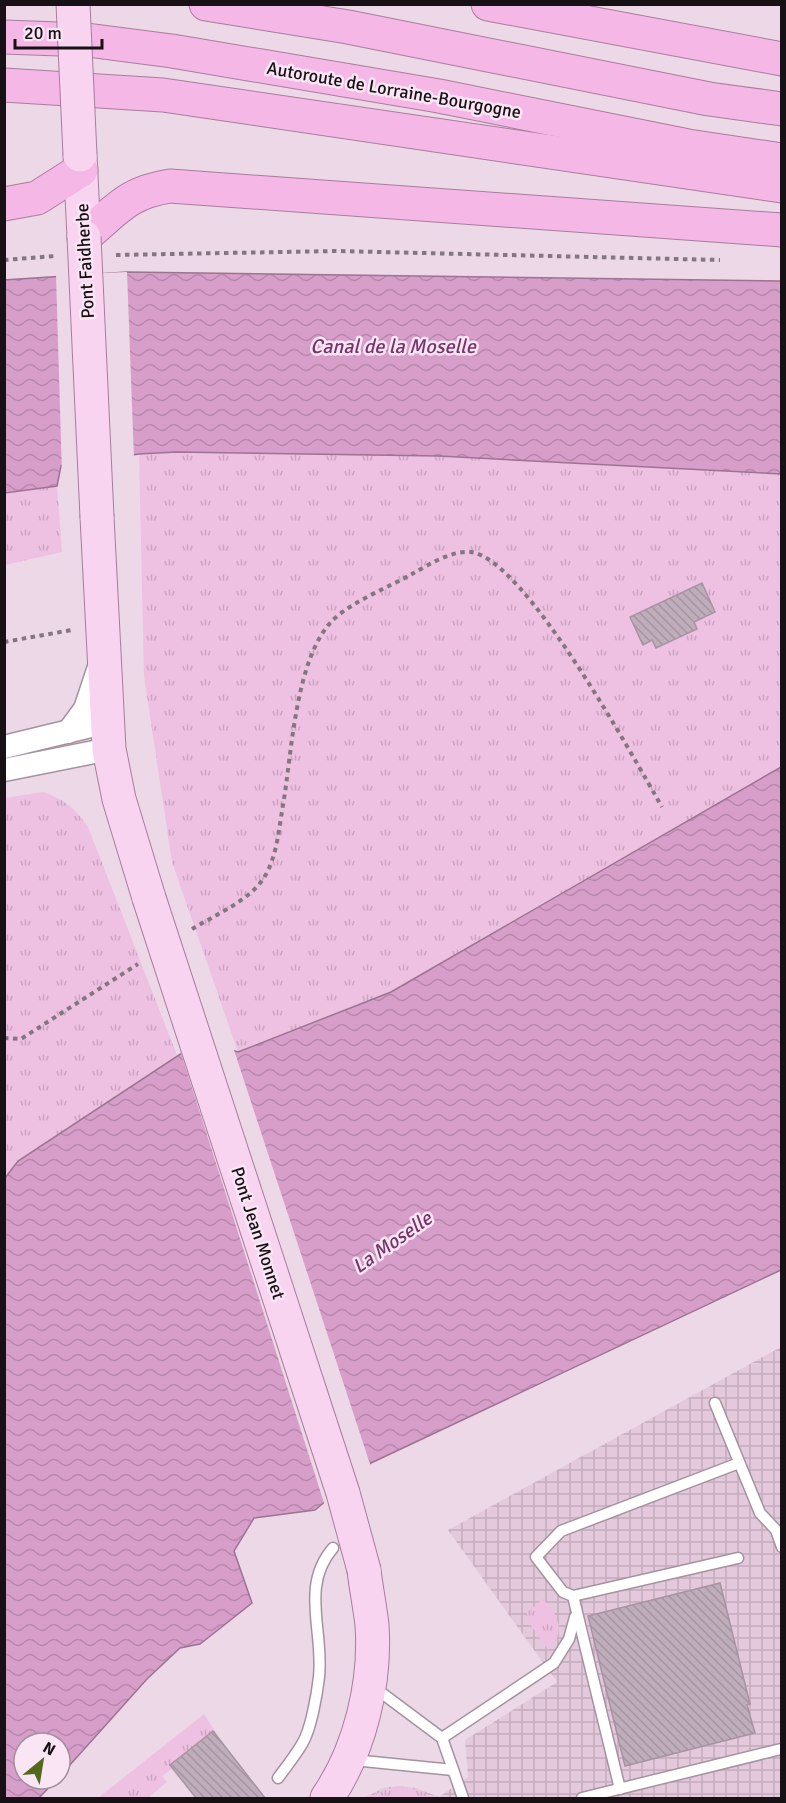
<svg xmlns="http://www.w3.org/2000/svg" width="786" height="1803" font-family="Signika,sans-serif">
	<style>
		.industrial { fill: url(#industrial-grid) }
		.grass { fill: url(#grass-tufts) }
		.water { fill: url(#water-waves); stroke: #9d7393; stroke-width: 1.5 }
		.pier { fill: #edd8e7 }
		.building { fill: url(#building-back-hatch); stroke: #a793a1; stroke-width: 1.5 }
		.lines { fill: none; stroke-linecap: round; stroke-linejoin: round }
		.lane-casing { stroke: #a592a0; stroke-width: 13 }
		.street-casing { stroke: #a592a0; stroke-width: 25 }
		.primary-casing { stroke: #a77d9d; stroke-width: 35 }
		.highway-casing { stroke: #a77d9d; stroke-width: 35 }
		.path { stroke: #847680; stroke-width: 4; stroke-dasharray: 4.5 4.5; stroke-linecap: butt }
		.lane { stroke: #fff; stroke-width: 10 }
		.street { stroke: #fff; stroke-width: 22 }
		.primary { stroke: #f9d4f0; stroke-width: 33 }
		.highway { stroke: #f5b7e6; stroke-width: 33 }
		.primary-bridge-casing { stroke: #a77d9d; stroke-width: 35; stroke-linecap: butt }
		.primary-bridge { stroke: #f9d4f0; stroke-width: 33 }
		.labels { text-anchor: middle; stroke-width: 5; stroke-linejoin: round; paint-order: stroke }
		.street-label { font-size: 18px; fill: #171015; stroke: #fae5f4 }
		.water-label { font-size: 20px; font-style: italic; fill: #77346a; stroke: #fae5f4 }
	</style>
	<defs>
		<pattern id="industrial-grid" width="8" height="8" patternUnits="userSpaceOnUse" patternTransform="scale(1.5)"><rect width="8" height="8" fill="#e4c9dc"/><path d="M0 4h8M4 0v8" fill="none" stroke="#c3acbc"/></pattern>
		<pattern id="grass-tufts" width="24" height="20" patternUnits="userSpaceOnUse" patternTransform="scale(1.5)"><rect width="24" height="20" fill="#eec0e2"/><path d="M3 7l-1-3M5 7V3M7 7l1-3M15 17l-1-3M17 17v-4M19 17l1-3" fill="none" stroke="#cba4c1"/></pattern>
		<pattern id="water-waves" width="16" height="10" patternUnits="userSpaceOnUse" patternTransform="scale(1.5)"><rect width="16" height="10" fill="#d79ec9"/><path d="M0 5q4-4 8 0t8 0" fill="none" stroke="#b887ac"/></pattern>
		<pattern id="building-back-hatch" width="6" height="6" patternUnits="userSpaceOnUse" patternTransform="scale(1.5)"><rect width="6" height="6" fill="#c0adbb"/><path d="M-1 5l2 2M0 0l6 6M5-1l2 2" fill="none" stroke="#a494a0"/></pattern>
	</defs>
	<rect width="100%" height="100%" fill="#edd8e7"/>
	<polygon class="industrial" points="781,1347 781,1798 364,1798 383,1788 398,1786 416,1788 439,1797 468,1777 465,1740 557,1682 448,1530"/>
	<g class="grass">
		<polygon points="176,452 439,456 781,474 781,767 391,992 238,1052 172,862 144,676 139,454"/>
		<polygon points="57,486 62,552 5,565 4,493"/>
		<path d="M 43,792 C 65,800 75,808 88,827 L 177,1055 L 18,1161 L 5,1178 L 5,798 Z"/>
		<path d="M 543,1599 C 558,1616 567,1631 548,1650 L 524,1615 Z"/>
		<polygon points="204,1714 218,1736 162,1776 167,1782 148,1798 98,1798"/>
		<polygon points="397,1786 415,1789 436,1798 365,1798"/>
	</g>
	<g class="water">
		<polygon points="127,272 781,281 781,474 439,456 176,452 139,454 61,466 57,486 5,493 4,280"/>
		<polygon points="781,767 781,1270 371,1463 315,1510 254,1518 234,1551 252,1603 200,1644 180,1648 147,1679 60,1776 60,1743 24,1743 24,1779 57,1779 39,1798 5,1798 5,1178 18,1161 185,1051 212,1043 238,1052 391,992"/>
	</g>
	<g class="pier">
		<polygon points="127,272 134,459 63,468 62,476 56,275"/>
		<polygon points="211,1040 233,1047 371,1467 325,1506 180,1050"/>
	</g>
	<g class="building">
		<polygon points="702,583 715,612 694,622 697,629 656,648 652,640 643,645 630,617"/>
		<polygon points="720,1583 750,1704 747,1705 755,1733 625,1766 588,1616"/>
		<polygon points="213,1731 265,1798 196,1798 170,1765"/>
	</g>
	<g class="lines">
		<g class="lane-casing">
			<g id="lane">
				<polyline points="715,1403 760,1513 776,1530 782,1547"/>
				<polyline points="573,1596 563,1592 536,1557 561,1531 739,1463"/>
				<polyline points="375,1688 442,1738 463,1798"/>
				<polyline points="442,1738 554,1663 569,1639 575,1617"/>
				<polyline points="353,1760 453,1770"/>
				<path d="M 278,1778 C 286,1767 295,1756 302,1744 C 311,1730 317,1694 319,1677 C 324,1631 300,1586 333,1548"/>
				<polyline points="620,1789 573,1596 738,1558"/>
				<polyline points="582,1798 781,1749"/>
			</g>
		</g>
		<g class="street-casing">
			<g id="street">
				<polyline points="68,732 85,709 99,667"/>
				<polyline points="4,747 107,722"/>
				<polyline points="4,770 109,749"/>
			</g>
		</g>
		<g class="primary-casing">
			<g id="primary">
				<polyline points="80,155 84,237"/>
				<polyline points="97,517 109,749 119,799 149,898"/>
				<path d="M 327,1798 C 360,1750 376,1683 372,1625 C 370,1607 366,1588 364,1570"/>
			</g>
		</g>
		<g class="highway-casing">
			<g id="highway">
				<polyline points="206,4 348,27 709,99 782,109"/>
				<polyline points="488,4 782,59"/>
				<polyline points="4,37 87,40 172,51 439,96 688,146 782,160"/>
				<polyline points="4,85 163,95 782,186"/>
				<polyline points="4,204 37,198 81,170"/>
				<path d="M 84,237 C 117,210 126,193 170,186 L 782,230"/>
			</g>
		</g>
		<g class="path">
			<polyline points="116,255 336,251 720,260"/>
			<polyline points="4,260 55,256"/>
			<polyline points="4,642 72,630"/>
			<path d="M 192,929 C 215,915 251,900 265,876 C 277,856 279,828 283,805 C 292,754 295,656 334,619 C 355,600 387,588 412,574 C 428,565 452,550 471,552 C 525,559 633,757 662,807"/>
			<polyline points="4,1038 21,1039 138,964"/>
		</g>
		<use href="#lane" class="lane"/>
		<use href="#street" class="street"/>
		<use href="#primary" class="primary"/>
		<use href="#highway" class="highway"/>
		<g class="primary-bridge-casing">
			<g id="primary-bridge">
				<polyline points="73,4 80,155"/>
				<polyline points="84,237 97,517"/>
				<polyline points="149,898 343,1493 364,1570"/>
			</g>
		</g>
		<use href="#primary-bridge" class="primary-bridge"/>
	</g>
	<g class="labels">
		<g class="street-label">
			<text transform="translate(394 90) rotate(10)" y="6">Autoroute de Lorraine-Bourgogne</text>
			<text transform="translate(85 261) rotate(-93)" y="6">Pont Faidherbe</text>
			<text transform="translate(258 1233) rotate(72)" y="6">Pont Jean Monnet</text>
		</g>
		<g class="water-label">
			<text x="393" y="353">Canal de la Moselle</text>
			<text transform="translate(392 1242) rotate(-35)" y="7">La Moselle</text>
		</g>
	</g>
	<rect width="786" height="1803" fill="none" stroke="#171015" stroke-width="12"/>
	<g transform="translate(42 1761) rotate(30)"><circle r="28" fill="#fae5f4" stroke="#9f909b" stroke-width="1.5"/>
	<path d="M0-4.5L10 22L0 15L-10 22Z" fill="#50691a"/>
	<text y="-9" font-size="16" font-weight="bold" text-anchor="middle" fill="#171015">N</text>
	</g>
	<path d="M15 39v9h87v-9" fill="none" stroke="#171015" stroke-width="3"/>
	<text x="24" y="39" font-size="18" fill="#171015" stroke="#fae5f4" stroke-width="4.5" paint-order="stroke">20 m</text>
</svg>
